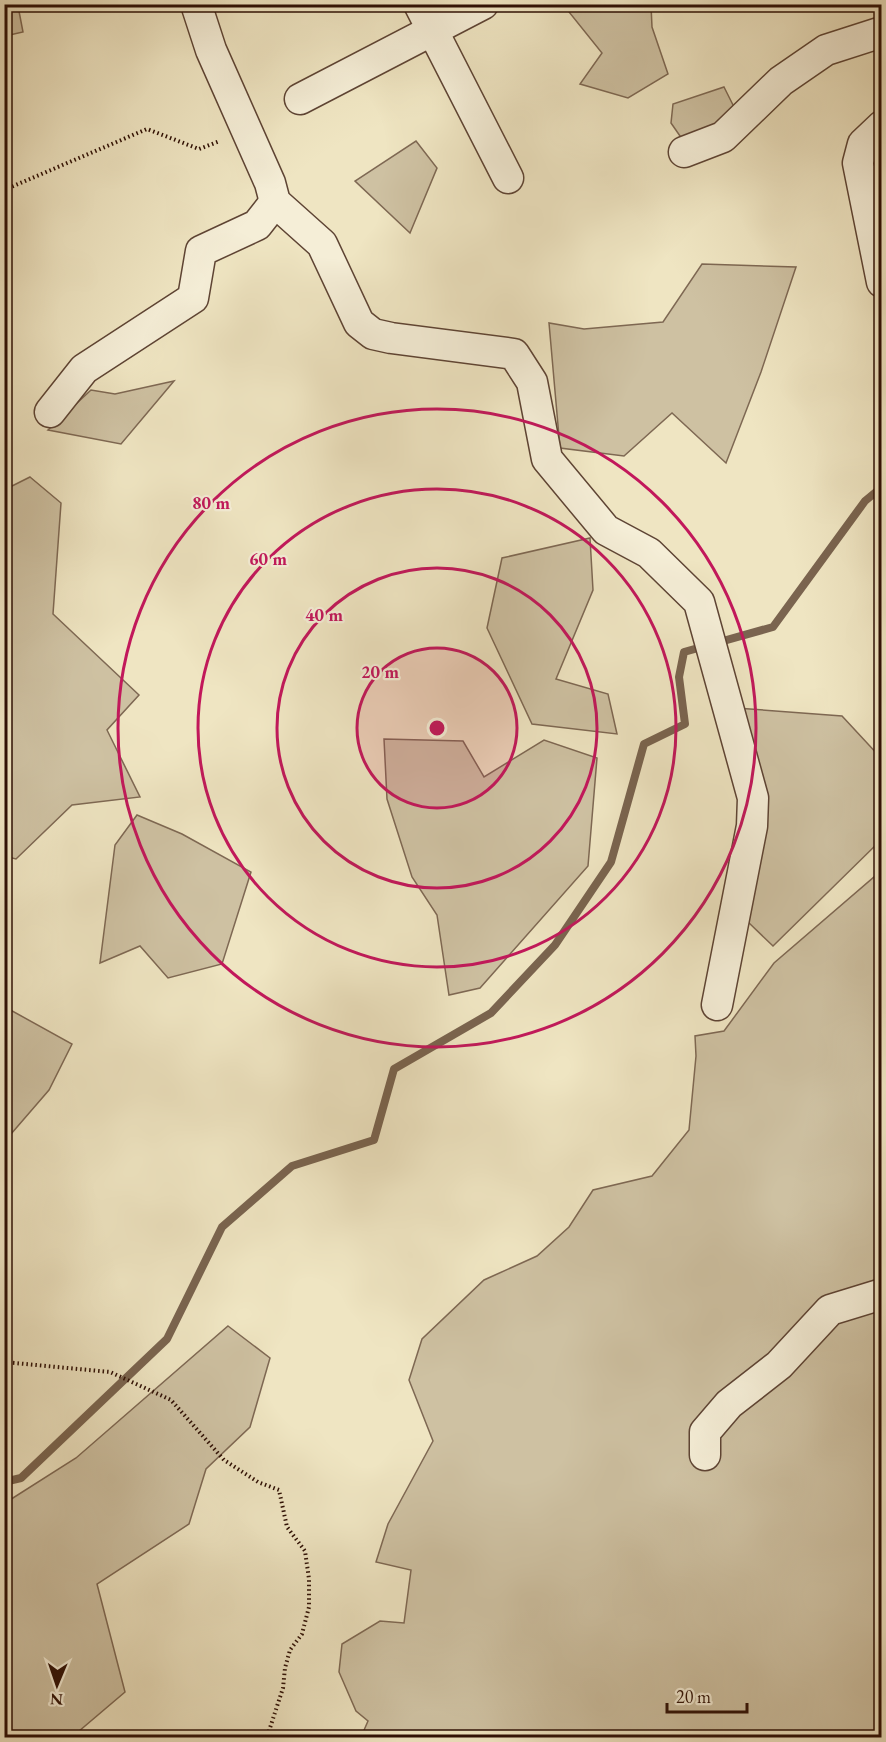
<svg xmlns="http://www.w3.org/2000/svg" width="886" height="1742" font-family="'EB Garamond',serif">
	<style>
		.green { fill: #cec1a2; stroke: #7e6853; stroke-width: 1.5 }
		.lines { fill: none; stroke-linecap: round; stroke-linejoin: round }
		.stream { stroke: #7a644f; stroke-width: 8 }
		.building { fill: #927e67; stroke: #2e0f04; stroke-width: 1.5 }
		.minor-casing { stroke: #5e4434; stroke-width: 33 }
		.path { stroke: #2e0f04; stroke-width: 4; stroke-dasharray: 1.5 3; stroke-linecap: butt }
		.minor { stroke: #f5eed7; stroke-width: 30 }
		.ring { fill: none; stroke: #c2185b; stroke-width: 3 }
		.centre { fill: #c2185b; stroke: #f5eed7; stroke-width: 3 }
		.ring-label { font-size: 18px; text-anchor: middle; font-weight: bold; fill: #c2185b; stroke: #f5eed7; stroke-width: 4.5; stroke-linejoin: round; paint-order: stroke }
	</style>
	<rect width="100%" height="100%" fill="#efe5c2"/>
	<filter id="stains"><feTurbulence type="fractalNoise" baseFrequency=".00333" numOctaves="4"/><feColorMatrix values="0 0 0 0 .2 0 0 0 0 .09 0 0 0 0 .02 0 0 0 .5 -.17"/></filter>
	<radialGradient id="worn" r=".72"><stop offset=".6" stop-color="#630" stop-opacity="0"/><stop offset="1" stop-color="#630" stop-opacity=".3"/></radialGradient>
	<g class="green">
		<polygon points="567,5 651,5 652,27 668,74 628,98 580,84 602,53 569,12"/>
		<polygon points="18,6 23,32 5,36 5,9"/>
		<polygon points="724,87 746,131 698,162 671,123 673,104"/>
		<polygon points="416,141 437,168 410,233 355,181"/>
		<polygon points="702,264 796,267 761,372 726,463 672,413 624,456 560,448 549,323 584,329 663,322"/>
		<polygon points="174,381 121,444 48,430 91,390 115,394"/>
		<polygon points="30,477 61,503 53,614 139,695 107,730 140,797 72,805 16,859 4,856 4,490"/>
		<polygon points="590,538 593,590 556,679 608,694 617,734 532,724 487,628 502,558"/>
		<polygon points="736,708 842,716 881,758 881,840 773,946 748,922"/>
		<polygon points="384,739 463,741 484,777 544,740 597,758 588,866 480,988 449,995 437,915 412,877 387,799"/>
		<polygon points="137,815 182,834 251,872 222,964 168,978 140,946 100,963 115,845"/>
		<polygon points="881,871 881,1737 361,1737 368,1721 356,1711 339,1672 342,1644 380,1621 404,1623 411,1570 376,1562 388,1524 433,1441 409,1380 422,1339 484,1280 537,1256 569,1227 593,1190 652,1176 689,1130 696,1056 695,1036 724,1031 774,963"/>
		<polygon points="5,1007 72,1044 49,1090 5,1141"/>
		<polygon points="228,1326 270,1358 250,1427 206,1469 189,1524 97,1584 125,1692 72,1737 5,1737 5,1503 76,1458"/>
	</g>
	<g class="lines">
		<polyline class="stream" points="4,1482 21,1478 167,1339 222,1227 292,1166 374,1140 394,1069 491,1013 555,945 611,862 644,744 685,724 679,677 684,652 773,627 865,501 882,487"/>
	</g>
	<polygon class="building" points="882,162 882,212 871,164"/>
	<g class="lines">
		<g class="minor-casing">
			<g id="minor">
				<polyline points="196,4 211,50 270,183 275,202 322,244 359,323 373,334 391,338 514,354 532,382 547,459 606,530 649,553 699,602 753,798 752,826 717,1005"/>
				<polyline points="419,4 508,178"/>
				<polyline points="300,99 483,4"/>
				<polyline points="882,126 863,144 858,163 882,282"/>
				<polyline points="684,152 723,137 781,81 826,50 882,32"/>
				<polyline points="50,412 84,369 193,298 201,251 257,225 275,202"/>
				<polyline points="705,1455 705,1432 729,1404 779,1365 830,1310 882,1294"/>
			</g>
		</g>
		<g class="path">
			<polyline points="4,190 147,129 199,149 220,141"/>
			<polyline points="4,1362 110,1372 171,1400 224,1460 258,1482 279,1490 287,1527 305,1551 309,1579 309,1607 302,1634 290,1650 285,1668 283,1688 268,1734 277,1738"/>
		</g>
		<use href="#minor" class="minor"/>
	</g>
	<circle cx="437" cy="728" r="80" fill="#c2185b" fill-opacity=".12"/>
	<g class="ring">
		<circle cx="437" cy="728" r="80"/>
		<circle cx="437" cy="728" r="160"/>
		<circle cx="437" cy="728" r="239"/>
		<circle cx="437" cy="728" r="319"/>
	</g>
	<circle cx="437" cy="728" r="9" class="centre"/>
	<g class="ring-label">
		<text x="211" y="509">80 m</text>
		<text x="268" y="565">60 m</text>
		<text x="324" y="621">40 m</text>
		<text x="380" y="678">20 m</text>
	</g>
	<rect width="886" height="1742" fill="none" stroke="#efe5c2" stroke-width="24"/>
	<rect x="6" y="6" width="874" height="1730" fill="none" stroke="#2e0f04" stroke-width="3"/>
	<rect x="12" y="12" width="862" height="1718" fill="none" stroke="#2e0f04" stroke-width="1.5"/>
	<g transform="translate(57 1685) rotate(182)" stroke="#f5eed7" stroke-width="4.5" paint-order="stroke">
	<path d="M0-4.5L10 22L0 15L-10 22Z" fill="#2e0f04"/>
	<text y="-9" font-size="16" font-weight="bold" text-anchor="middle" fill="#2e0f04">N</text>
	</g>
	<path d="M667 1703v9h80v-9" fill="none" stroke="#2e0f04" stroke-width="3"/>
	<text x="676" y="1703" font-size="18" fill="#2e0f04" stroke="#f5eed7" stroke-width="4.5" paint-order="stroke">20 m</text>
	<rect width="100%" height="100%" filter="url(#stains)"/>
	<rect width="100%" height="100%" fill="url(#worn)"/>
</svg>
